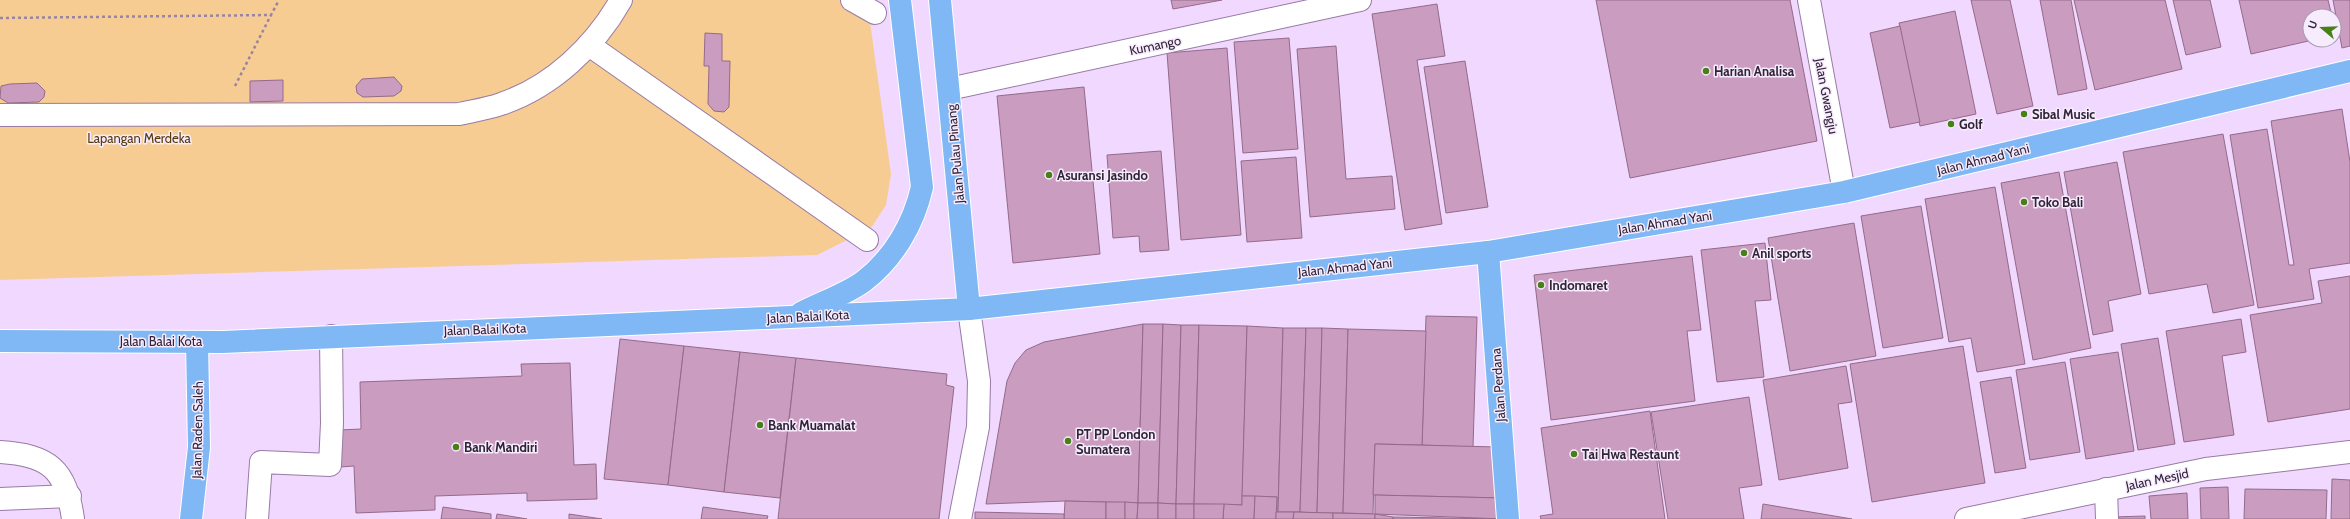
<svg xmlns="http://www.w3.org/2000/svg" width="2350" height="519" font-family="Cabin,sans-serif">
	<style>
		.green { fill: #f7cc93 }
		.building { fill: #ca9dc0; stroke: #946a8b }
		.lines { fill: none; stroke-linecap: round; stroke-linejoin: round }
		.minor-casing { stroke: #987ba6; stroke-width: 24 }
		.major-casing { stroke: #fff; stroke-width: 24 }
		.path { stroke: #9985a2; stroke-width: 2.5; stroke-dasharray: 3 3; stroke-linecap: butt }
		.minor { stroke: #fff; stroke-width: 22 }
		.major { stroke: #80b8f5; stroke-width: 22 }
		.poi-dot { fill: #488018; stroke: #f7ebfe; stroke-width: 1.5 }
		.labels { text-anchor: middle; stroke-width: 3; stroke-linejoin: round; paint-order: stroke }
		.street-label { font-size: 13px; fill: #302436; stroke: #f7ebfe }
		.poi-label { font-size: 13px; font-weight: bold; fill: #302436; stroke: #f7ebfe; text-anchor: start }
		.park-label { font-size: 13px; fill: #563909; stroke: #f7ebfe }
	</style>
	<rect width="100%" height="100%" fill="#f1d8fe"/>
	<polygon class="green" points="0,0 867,0 891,174 886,205 871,228 817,255 0,280"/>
	<g class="building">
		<polygon points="1171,0 1222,0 1173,9"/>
		<polygon points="1596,0 1790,0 1817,141 1630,178"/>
		<polygon points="1971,0 2010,0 2033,106 1997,114"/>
		<polygon points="2040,0 2071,0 2087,89 2058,95"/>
		<polygon points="2074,0 2165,0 2182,69 2095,90"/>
		<polygon points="2173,0 2210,0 2221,47 2186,55"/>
		<polygon points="2239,0 2328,0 2332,16 2310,16 2310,40 2313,40 2251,54"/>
		<polygon points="2333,0 2350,0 2350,46 2342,48"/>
		<polygon points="1437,4 1445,56 1417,60 1442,224 1405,230 1372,14"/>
		<polygon points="1955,11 1976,114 1920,126 1899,23"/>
		<polygon points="1900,26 1920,122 1890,128 1870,33"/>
		<polygon points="705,33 722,34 722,61 730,61 729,107 724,112 714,111 708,104 709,66 704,66"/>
		<polygon points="1289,38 1298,149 1243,153 1234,42"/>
		<polygon points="1336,46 1346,179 1392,176 1395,209 1310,217 1297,49"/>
		<polygon points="1227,48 1241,235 1181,240 1167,53"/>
		<polygon points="1465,61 1488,207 1446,213 1424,67"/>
		<polygon points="394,77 402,86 401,91 394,96 363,97 357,93 356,86 362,79"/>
		<polygon points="283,80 283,101 250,102 250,81"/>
		<polygon points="37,83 45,91 44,97 39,102 8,103 0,98 1,86 10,84"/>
		<polygon points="1084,87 1100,254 1013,263 997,96"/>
		<polygon points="2342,109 2350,162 2350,263 2309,269 2314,299 2258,308 2230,135 2267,129 2289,265 2294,265 2271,121"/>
		<polygon points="2223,134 2254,305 2213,313 2207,284 2149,294 2123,152"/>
		<polygon points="1161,151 1169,250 1140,252 1139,236 1113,238 1107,155"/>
		<polygon points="1296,157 1302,238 1247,242 1241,161"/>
		<polygon points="2117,162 2141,294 2108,301 2113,331 2093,335 2064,172"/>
		<polygon points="2059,172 2091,348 2033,360 2001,183"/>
		<polygon points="1995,187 2025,364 1977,372 1971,338 1949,342 1925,199"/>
		<polygon points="1921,206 1943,338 1883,348 1861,216"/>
		<polygon points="1854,223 1876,356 1790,371 1768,238"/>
		<polygon points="1765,243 1771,300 1755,301 1764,377 1717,382 1701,250"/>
		<polygon points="1692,256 1701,330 1687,331 1695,401 1551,420 1534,275"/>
		<polygon points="2350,276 2350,409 2268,422 2250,315 2322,303 2318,281"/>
		<polygon points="1426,316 1477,317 1473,447 1422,445"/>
		<polygon points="2241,319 2246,352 2222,356 2234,435 2184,442 2166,331"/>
		<polygon points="1143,324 1138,503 1065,501 986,504 1007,381 1015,363 1026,350 1044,342"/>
		<polygon points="1143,324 1163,324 1158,503 1138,503"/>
		<polygon points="1163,324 1181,325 1176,504 1158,503"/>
		<polygon points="1181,325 1199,325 1194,504 1176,504"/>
		<polygon points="1199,325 1247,326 1242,505 1194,504"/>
		<polygon points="1247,326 1283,328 1278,512 1276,512 1277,497 1242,496"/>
		<polygon points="1283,328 1306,328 1300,512 1278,512"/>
		<polygon points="1306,328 1322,328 1317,513 1300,512"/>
		<polygon points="1322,328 1348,329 1343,513 1317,513"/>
		<polygon points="1348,329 1426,331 1422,445 1375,444 1373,514 1343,513"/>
		<polygon points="2158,338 2175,444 2138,450 2121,344"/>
		<polygon points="620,339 684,346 668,485 604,479"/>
		<polygon points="684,346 740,352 724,492 668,485"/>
		<polygon points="1963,346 1985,483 1872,502 1850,364"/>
		<polygon points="740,352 796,358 780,498 724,492"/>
		<polygon points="2118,352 2134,451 2086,459 2070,359"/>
		<polygon points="796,358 947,374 946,385 954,387 939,519 778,519"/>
		<polygon points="2065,362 2080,452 2030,460 2016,370"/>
		<polygon points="570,363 574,465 596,464 597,499 527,501 527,493 435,496 435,510 356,513 354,466 340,467 339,430 361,429 360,382 522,376 521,364"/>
		<polygon points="1846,366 1852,402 1838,404 1848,468 1779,480 1763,380"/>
		<polygon points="2011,377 2026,468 1995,473 1980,382"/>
		<polygon points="1749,397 1762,485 1739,488 1744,519 1668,519 1651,412"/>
		<polygon points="1650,411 1665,519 1541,519 1540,516 1553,514 1541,428"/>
		<polygon points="1375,444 1498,447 1502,498 1373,495"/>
		<polygon points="2332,479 2350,480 2350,519 2331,519"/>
		<polygon points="2228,487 2229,519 2201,519 2200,488"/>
		<polygon points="2245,489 2327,490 2326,519 2244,519"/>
		<polygon points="2187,493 2188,519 2151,519 2149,496"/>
		<polygon points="1375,495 1502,498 1503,519 1375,514"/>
		<polygon points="1242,496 1255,496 1254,519 1223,519 1224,504 1242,505"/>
		<polygon points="1255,496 1277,497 1276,519 1254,519"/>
		<polygon points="1065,501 1106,502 1106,519 1064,519"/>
		<rect x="1106" y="502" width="19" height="17"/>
		<polygon points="1125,502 1138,503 1137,519 1125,519"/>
		<polygon points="1138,503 1158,503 1158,519 1137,519"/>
		<polygon points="1158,503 1176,504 1176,519 1158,519"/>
		<rect x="1176" y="504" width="18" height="15"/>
		<polygon points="1194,504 1224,504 1223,519 1194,519"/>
		<polygon points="1763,504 1852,519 1761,519"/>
		<polygon points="443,507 491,514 491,519 441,519"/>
		<polygon points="703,507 768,516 767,519 701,519"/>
		<polygon points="975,512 1064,514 1064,519 975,519"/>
		<polygon points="1276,512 1294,512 1293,519 1276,519"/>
		<polygon points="1294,512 1333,513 1333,519 1293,519"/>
		<polygon points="1333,513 1375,514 1375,519 1333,519"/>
		<polygon points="497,514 527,519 496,519"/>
		<polygon points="569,514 602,519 569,519"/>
		<polygon points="1375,514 1393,517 1393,519 1375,519"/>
		<polygon points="2145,516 2145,519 2113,519 2113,517"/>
		<polygon points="1393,517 1503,519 1393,519"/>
	</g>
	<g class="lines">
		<g class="minor-casing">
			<g id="minor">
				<polyline points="852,0 875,13"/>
				<polyline points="1809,0 1844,192"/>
				<polyline points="589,45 867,240"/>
				<polyline points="949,89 1360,0"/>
				<path d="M 0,115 L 459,114 C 472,111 487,109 501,104 C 552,87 595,46 621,0"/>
				<path d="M 0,452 C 49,455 66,469 73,519"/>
				<polyline points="2106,489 2107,519"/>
				<polyline points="0,499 70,496"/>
				<polyline points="257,519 261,462 330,465 332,423 331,336"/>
				<polyline points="960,519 978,427 979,381 969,309"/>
				<polyline points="1966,519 2206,469 2350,452"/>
			</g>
		</g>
		<g class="major-casing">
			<g id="major">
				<polyline points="940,0 969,309"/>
				<polyline points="1488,252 1508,519"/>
				<path d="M 801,313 C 820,303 847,294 864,281 C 894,258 914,223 922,187 L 900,0"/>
				<polyline points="0,341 223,342 969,309 1488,252 1844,192 2350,71"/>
				<polyline points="191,519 199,447 197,342"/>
			</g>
		</g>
		<g class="path">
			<polyline points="0,18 271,15 279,0"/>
			<polyline points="235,86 271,15"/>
		</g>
		<use href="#minor" class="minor"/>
		<use href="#major" class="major"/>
	</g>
	<g class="poi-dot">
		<circle cx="1706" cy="71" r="4"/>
		<circle cx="2024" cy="114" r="4"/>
		<circle cx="1951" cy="124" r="4"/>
		<circle cx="1049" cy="175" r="4"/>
		<circle cx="2024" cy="202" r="4"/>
		<circle cx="1744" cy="253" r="4"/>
		<circle cx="1541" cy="285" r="4"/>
		<circle cx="760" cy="425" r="4"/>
		<circle cx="1068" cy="441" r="4"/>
		<circle cx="456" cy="447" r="4"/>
		<circle cx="1574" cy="454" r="4"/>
	</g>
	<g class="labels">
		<g class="street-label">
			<text transform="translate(1155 45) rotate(-12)" y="5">Kumango</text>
			<text transform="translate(1827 96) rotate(79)" y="5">Jalan Gwangju</text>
			<text transform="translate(955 154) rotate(-95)" y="5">Jalan Pulau Pinang</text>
			<text transform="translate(1983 159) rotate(-14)" y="5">Jalan Ahmad Yani</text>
			<text transform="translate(1665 222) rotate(-9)" y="5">Jalan Ahmad Yani</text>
			<text transform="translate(1345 267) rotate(-6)" y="5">Jalan Ahmad Yani</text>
			<text transform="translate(808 316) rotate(-3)" y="5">Jalan Balai Kota</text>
			<text transform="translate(485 329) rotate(-2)" y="5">Jalan Balai Kota</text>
			<text x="161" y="346">Jalan Balai Kota</text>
			<text transform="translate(1498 385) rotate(-94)" y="5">Jalan Perdana</text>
			<text transform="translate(197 430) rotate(-89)" y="5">Jalan Raden Saleh</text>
			<text transform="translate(2157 479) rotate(-12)" y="5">Jalan Mesjid</text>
		</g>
		<g class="poi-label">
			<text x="1714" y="76">Harian Analisa</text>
			<text x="2032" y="119">Sibal Music</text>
			<text x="1959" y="129">Golf</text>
			<text x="1057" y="180">Asuransi Jasindo</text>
			<text x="2032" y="207">Toko Bali</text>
			<text x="1752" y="258">Anil sports</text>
			<text x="1549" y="290">Indomaret</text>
			<text x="768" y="430">Bank Muamalat</text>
			<text x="1076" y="439">PT PP London<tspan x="1076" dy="15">Sumatera</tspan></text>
			<text x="464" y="452">Bank Mandiri</text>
			<text x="1582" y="459">Tai Hwa Restaunt</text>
		</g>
		<g class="park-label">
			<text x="139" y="143">Lapangan Merdeka</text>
		</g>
	</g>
	<g transform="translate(2322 28) rotate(289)"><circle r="19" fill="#f7ebfe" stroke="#a79bae"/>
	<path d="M0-3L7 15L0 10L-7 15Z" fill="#488018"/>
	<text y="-6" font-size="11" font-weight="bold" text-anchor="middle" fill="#302436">U</text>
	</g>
</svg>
